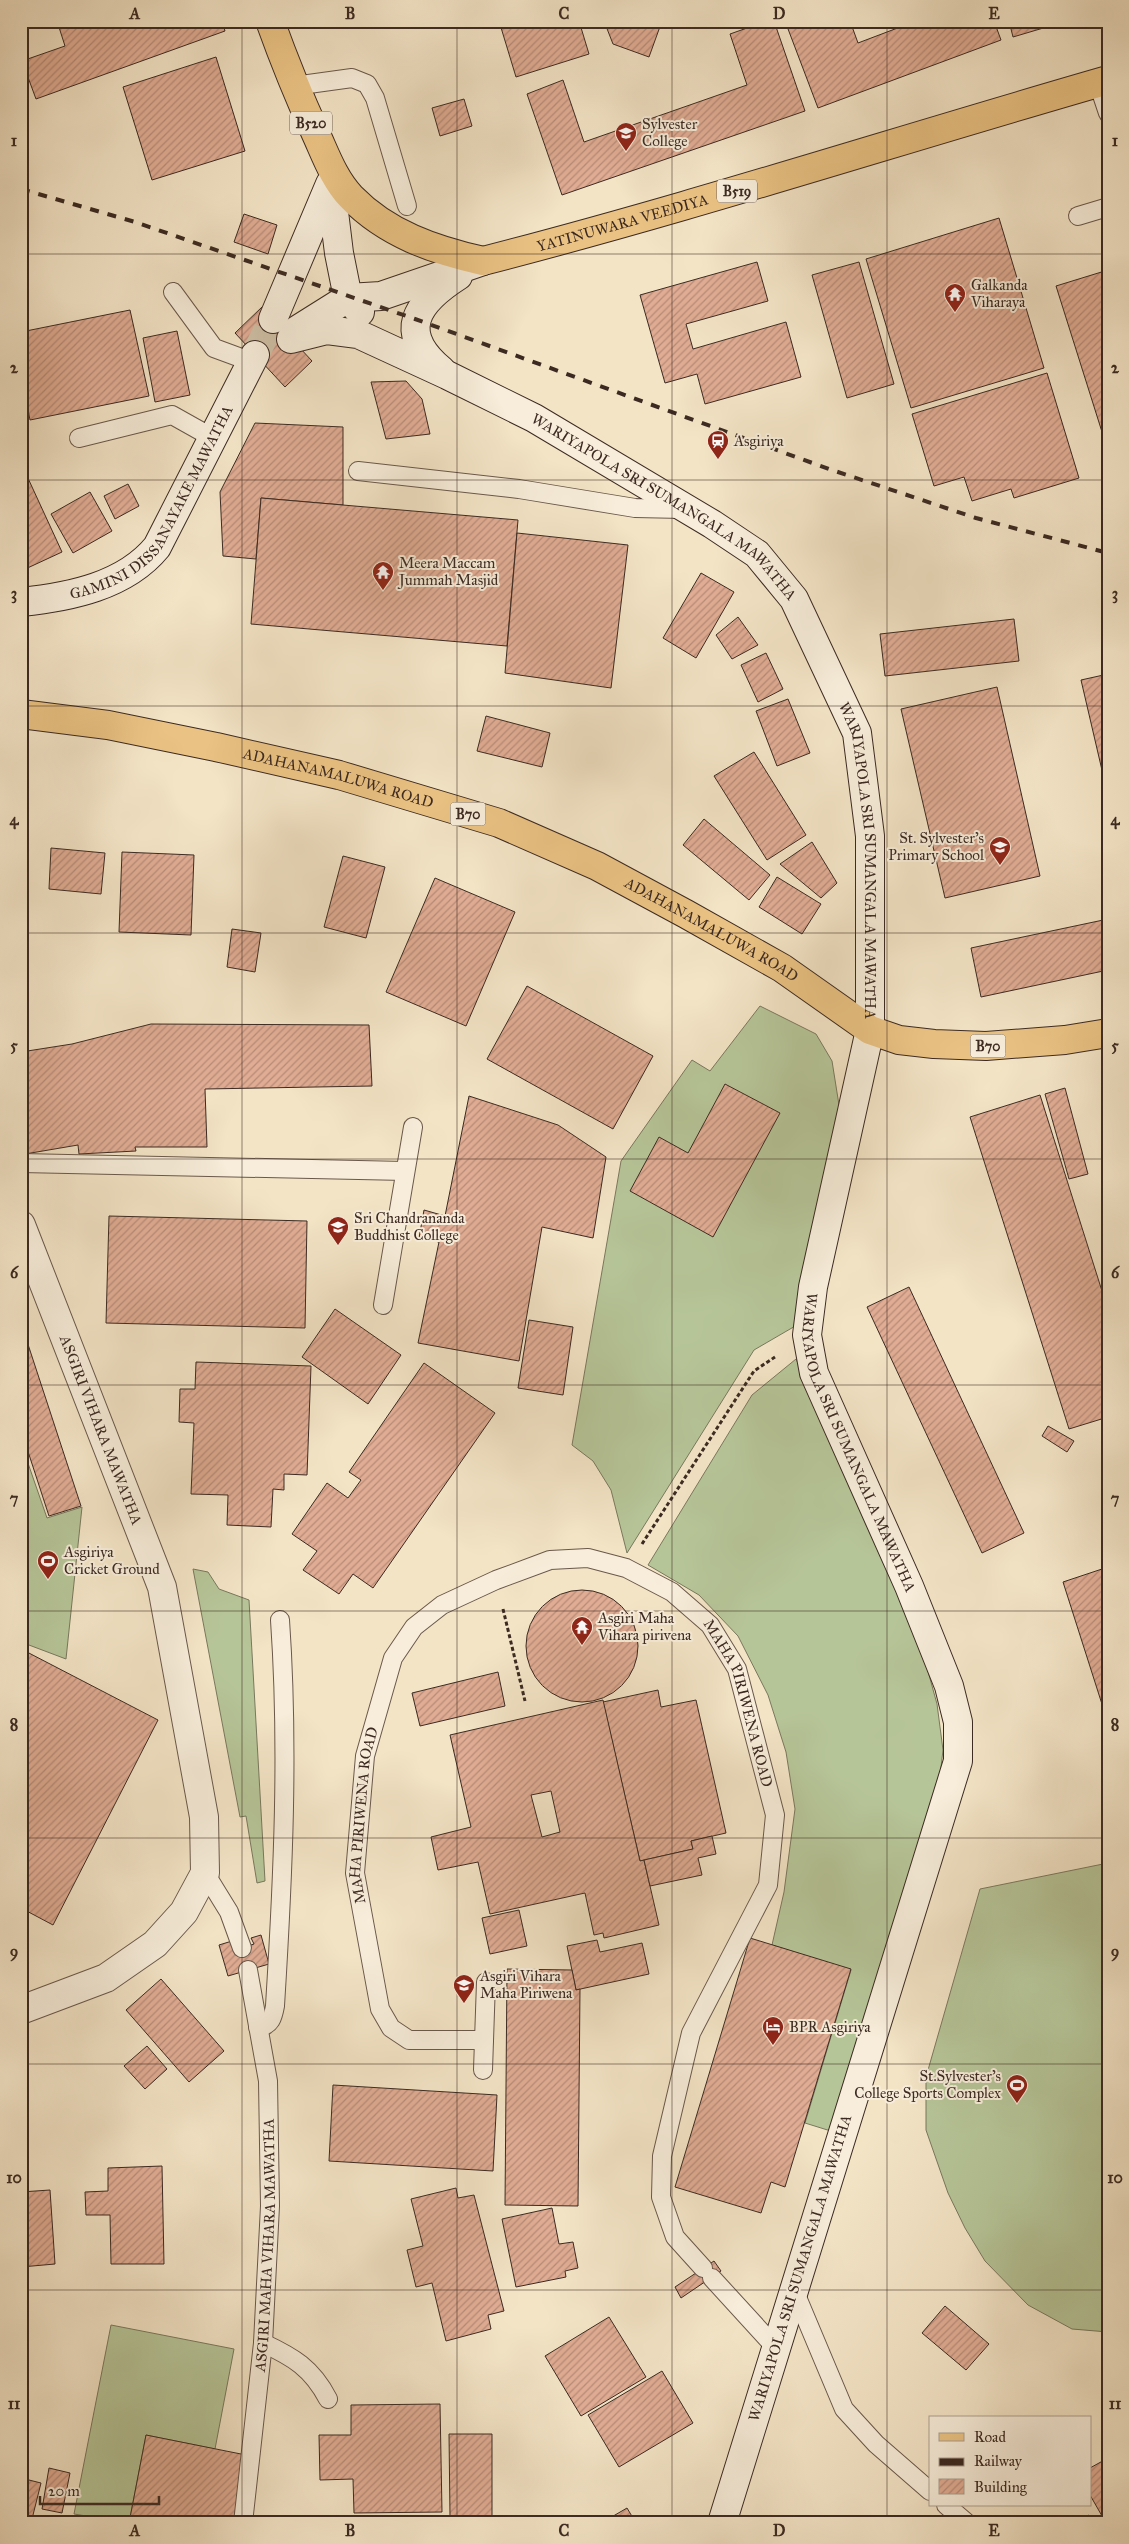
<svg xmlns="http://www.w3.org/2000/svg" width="1129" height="2544" font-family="'IM FELL Great Primer',serif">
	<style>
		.grass { fill: #b6c598; stroke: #79785d }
		.building { fill: url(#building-hatch); stroke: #3c2a22; fill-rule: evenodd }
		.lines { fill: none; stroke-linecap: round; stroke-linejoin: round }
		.secondary-tunnel { stroke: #cebfa5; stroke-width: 28; stroke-dasharray: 28 14; stroke-linecap: butt }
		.lane-casing { stroke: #6a584b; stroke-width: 20 }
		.street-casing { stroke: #6a584b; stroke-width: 30 }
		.secondary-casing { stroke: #3c2a22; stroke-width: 30 }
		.primary-casing { stroke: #3c2a22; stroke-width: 30 }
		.path { stroke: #3c2a22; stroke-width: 3; stroke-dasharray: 4 2.5; stroke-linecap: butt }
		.lane { stroke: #f7edda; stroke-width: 18 }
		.street { stroke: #f7edda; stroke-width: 28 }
		.secondary { stroke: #f7edda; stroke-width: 28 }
		.primary { stroke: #eac283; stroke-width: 28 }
		.rail { stroke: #3c2a22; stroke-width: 4; stroke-dasharray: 9 9; stroke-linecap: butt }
		.grid { fill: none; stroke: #3c2a22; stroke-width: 1; stroke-opacity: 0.55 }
		.labels { text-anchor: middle; stroke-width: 4; stroke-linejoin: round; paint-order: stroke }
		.shield { fill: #f7edda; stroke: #746459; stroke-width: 1 }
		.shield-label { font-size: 14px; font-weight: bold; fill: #3c2a22 }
		.poi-label { font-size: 15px; fill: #3c2a22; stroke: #f7edda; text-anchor: start }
		.street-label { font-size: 15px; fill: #3c2a22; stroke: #f7edda }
		.neatline { fill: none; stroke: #3c2a22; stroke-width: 2 }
		.grid-label { font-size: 16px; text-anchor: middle; font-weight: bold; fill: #3c2a22 }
	</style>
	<defs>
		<pattern id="building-hatch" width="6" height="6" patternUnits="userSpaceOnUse" patternTransform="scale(1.25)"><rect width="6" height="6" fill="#e0ac93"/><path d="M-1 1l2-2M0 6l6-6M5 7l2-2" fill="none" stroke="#b78c78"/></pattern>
	</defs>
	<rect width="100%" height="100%" fill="#f3e4c6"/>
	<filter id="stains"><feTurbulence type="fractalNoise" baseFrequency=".004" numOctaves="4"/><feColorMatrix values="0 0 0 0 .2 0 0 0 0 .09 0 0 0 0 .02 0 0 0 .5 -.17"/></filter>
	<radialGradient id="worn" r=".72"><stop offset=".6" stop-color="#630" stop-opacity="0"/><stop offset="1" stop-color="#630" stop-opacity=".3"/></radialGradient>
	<g class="grass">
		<polygon points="760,1006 816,1034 832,1061 839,1105 797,1325 754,1350 627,1553 611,1490 593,1461 572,1445 621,1161 692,1060 710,1071"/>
		<polygon points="796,1359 918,1635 937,1704 943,1750 938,1793 834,2132 805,2123 851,1970 772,1945 784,1892 795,1809 786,1752 768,1695 738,1636 699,1595 648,1565 752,1395"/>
		<polygon points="21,1443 47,1518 82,1507 66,1659 21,1642"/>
		<polygon points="193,1569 208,1572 219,1589 249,1600 265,1881 257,1883 246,1816 240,1817"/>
		<polygon points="1108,1863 1108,2332 1072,2329 1028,2305 985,2261 965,2228 948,2193 926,2130 926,2077 980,1889"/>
		<polygon points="111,2325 234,2349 215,2449 146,2435 129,2523 74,2514"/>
	</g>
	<g class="building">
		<polygon points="57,21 222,21 225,31 36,99 22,61 65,46"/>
		<polygon points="499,21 579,21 589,54 516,77"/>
		<polygon points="604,21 662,21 649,57 613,44"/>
		<polygon points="767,21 774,21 805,111 562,195 527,94 563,80 584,142 747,85 730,34"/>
		<polygon points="785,21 850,21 858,43 916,21 994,21 1001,40 818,108"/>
		<polygon points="1009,21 1067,21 1013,37"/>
		<polygon points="216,57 245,151 152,180 123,87"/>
		<polygon points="464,99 472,126 440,136 432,108"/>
		<polygon points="244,214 277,225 268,254 234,242"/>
		<polygon points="999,218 1044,368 911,408 866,259"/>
		<polygon points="757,262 768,301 686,324 693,349 786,322 801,377 705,404 697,374 665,383 640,295"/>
		<polygon points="859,262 894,384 847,398 812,275"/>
		<polygon points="1108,270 1108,451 1056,286"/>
		<polygon points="262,307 312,361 285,387 235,333"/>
		<polygon points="130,310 149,396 30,420 21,374 21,332"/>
		<polygon points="177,331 190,395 155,402 143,338"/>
		<polygon points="1047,373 1079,478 1014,498 1011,489 972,501 964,477 934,486 912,414"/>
		<polygon points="406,381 422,399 430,434 386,439 371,382"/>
		<polygon points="255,423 343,427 343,505 261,498 256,559 223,556 220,492"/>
		<polygon points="21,463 62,552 21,571"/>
		<polygon points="128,484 139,506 115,519 104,496"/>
		<polygon points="90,492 112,531 73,553 51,514"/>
		<polygon points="261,498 518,520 507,646 251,624"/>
		<polygon points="517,533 628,545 611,688 505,673"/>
		<polygon points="701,573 734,592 696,658 663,638"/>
		<polygon points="738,617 758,645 732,659 716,635"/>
		<polygon points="1014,619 1019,661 885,676 880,634"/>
		<polygon points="766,653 783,689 758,702 741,665"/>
		<polygon points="1108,674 1108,796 1081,680"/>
		<polygon points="997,687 1040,876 945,898 901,709"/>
		<polygon points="788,699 810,753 777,766 756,711"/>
		<polygon points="486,716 550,733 542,767 477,751"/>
		<polygon points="754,752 806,835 767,860 714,776"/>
		<polygon points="704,819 770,875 749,900 683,845"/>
		<polygon points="812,842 837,883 821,898 780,864"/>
		<polygon points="51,848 105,853 101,894 49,889"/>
		<polygon points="122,852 194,855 191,935 119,932"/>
		<polygon points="343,856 385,867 366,938 324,927"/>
		<polygon points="777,877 821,904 802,934 759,907"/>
		<polygon points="435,878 515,912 466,1026 386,992"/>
		<polygon points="1108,919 1108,970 981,997 971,948"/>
		<polygon points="232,929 261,933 255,972 227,967"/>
		<polygon points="527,986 653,1056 613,1129 487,1059"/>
		<polygon points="151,1024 369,1025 372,1086 205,1089 207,1147 135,1147 136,1151 79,1154 78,1145 25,1154 21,1140 21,1052 72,1044"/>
		<polygon points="725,1084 780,1113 713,1237 630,1191 659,1137 688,1153"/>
		<polygon points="1065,1088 1088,1174 1069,1179 1045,1094"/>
		<polygon points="1040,1095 1108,1310 1108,1417 1069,1429 970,1117"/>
		<polygon points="469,1096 558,1125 606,1157 593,1238 542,1227 519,1361 418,1343 439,1242 419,1238 424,1210 445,1216"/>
		<polygon points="109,1216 307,1221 305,1328 106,1323"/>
		<polygon points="909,1287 1024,1533 982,1553 867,1307"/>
		<polygon points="335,1309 401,1355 368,1404 302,1357"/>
		<polygon points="529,1320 573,1327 563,1395 518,1388"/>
		<polygon points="21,1323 81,1506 49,1516 21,1430"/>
		<polygon points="196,1362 311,1366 307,1475 284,1474 284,1490 273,1489 271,1527 227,1525 228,1495 191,1494 194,1423 179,1422 180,1389 195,1389"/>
		<polygon points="424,1363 495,1413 373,1588 353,1574 339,1594 303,1570 317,1551 292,1534 327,1483 348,1498 361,1480 349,1472"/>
		<polygon points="1048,1426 1074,1441 1067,1452 1042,1436"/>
		<polygon points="1108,1567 1108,1723 1063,1582"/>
		<circle cx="582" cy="1646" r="56"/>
		<polygon points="25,1651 158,1720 53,1925 21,1908 21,1658"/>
		<polygon points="498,1672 505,1706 420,1726 412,1693"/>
		<polygon points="658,1690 661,1707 696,1700 726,1833 691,1841 693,1849 640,1861 603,1702"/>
		<path d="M 603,1700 L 640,1861 L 644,1860 L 659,1925 L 604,1938 L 603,1933 L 594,1935 L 585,1893 L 490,1914 L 478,1862 L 438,1870 L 431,1837 L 471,1827 L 450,1735 ZM 551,1791 L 560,1832 L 542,1837 L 531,1795 Z"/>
		<polygon points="712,1836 716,1854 698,1858 702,1875 650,1886 644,1860 693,1849 691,1841"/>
		<polygon points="519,1910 527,1946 490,1954 482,1918"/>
		<polygon points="261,1935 269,1964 228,1976 219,1945 232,1941 235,1950 254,1944 251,1938"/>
		<polygon points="750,1938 851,1969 785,2187 771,2182 761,2213 675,2187"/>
		<polygon points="597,1940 600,1952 642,1943 649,1974 576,1990 567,1946"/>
		<polygon points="507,1969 572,1970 576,1990 580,1989 578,2206 505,2205"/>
		<polygon points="161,1979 224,2051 189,2082 126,2010"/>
		<polygon points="147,2046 167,2069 145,2089 124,2066"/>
		<polygon points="333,2085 497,2095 493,2171 329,2161"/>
		<polygon points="162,2166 164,2264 111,2264 110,2215 86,2215 85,2192 108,2191 108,2168"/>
		<polygon points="456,2188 458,2198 474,2195 504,2311 488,2315 491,2329 446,2341 432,2283 416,2287 407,2250 423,2246 411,2199"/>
		<polygon points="50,2190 55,2264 21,2267 21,2192"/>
		<polygon points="552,2208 559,2244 573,2242 578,2268 565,2271 566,2277 516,2287 502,2219"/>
		<polygon points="714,2261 721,2271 681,2298 675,2287"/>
		<polygon points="945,2306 989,2344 966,2370 922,2333"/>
		<polygon points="609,2317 646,2377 581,2416 545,2356"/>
		<polygon points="662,2371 693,2423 619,2467 588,2415"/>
		<polygon points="440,2404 442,2512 354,2513 353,2479 320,2480 319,2435 351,2435 351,2405"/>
		<polygon points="449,2434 492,2434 492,2518 450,2517"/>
		<polygon points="146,2435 246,2455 233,2523 129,2523"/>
		<polygon points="1108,2458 1108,2523 1106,2523 1090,2495 1090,2468"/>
		<polygon points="49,2468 70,2473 62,2513 42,2509"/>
		<polygon points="21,2478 41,2483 31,2523 21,2523"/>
		<polygon points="627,2508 636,2523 603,2523 603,2522"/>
		<polygon points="1089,2515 1094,2523 1076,2523"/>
	</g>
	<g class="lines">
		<polyline class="secondary-tunnel" points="255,355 273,319"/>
		<g class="lane-casing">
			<g id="lane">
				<polyline points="1098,83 1108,113"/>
				<polyline points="294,86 352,78 367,84 375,98 407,206"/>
				<polyline points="1078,216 1108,207"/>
				<polyline points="173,292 214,348 252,362"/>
				<polyline points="79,438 172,415 213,438"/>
				<polyline points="358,471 519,489 635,508 683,509"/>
				<polyline points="21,1163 405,1171"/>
				<polyline points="383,1305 413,1127"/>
				<polyline points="205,1873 229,1912 242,1948"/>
				<path d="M 258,2027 C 271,2026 273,2017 275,2006 C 283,1877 289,1749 280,1620"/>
				<path id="s1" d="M 484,2040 L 409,2040 L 391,2028 L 380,2009 L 355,1873 L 365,1756 L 393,1658 L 414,1627 L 442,1605 L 496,1580 L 550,1560 L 588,1558 L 626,1568 L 672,1592 L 710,1625 L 737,1669 L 775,1815 L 768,1885 L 691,2033 L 662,2156 L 661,2197 L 675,2237 L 703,2268"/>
				<polyline points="483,2070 486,1982"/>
				<polyline points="712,2278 775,2347"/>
				<polyline points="794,2290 844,2409 876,2444 930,2491"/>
				<path d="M 263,2343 C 293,2357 312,2368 328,2399"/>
				<polyline points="946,2505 967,2523"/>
				<path id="s2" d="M 243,2523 L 263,2343 L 270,2206 L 268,2081 L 248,1970"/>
			</g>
		</g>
		<g class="street-casing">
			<g id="street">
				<path id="s3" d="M 21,1225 L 162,1587 L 204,1817 L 205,1873 L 184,1912 L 155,1944 L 106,1978 L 21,2010"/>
			</g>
		</g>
		<g class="secondary-casing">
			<g id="secondary">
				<polyline points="334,174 334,212 339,253 348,298 360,312"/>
				<polyline points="273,319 330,184"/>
				<polyline points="297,330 348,298 381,296 483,261"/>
				<path id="s4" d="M 291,339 L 327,330 L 358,334 L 447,375 L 534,418 L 712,524 L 757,554 L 794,599 L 857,733 L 870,836 L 870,1030 L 813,1287 L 807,1335 L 814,1373 L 909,1586 L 949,1686 L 958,1722 L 958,1761 L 722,2523"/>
				<path d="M 441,370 C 396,332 416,303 458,276"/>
				<path id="s5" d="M 21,602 C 70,597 125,586 157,547 L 255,355"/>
			</g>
		</g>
		<g class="primary-casing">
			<g id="primary">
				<path id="s6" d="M 270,21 C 284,60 299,97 316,134 C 326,156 334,179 351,197 C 387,234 434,250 483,261 C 693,207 899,140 1108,80"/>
				<path id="s7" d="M 21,714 L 108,725 L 216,747 L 339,775 L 499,823 L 597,866 L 686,914 L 782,968 L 870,1030 L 899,1040 L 934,1044 L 986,1046 L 1065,1040 L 1108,1033"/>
			</g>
		</g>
		<g class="path">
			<polyline points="642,1544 754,1371 775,1357"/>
			<polyline points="503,1609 525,1701"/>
		</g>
		<use href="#lane" class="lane"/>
		<use href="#street" class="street"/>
		<use href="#secondary" class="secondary"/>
		<use href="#primary" class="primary"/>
		<polyline class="rail" points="21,189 135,222 415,319 829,469 976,518 1108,553"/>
	</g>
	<path class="grid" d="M 242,21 L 242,2523M 457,21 L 457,2523M 672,21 L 672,2523M 887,21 L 887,2523M 21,254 L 1108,254M 21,480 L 1108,480M 21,706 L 1108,706M 21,933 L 1108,933M 21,1159 L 1108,1159M 21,1385 L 1108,1385M 21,1611 L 1108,1611M 21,1838 L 1108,1838M 21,2064 L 1108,2064M 21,2290 L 1108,2290"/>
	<defs>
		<g id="school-pin" transform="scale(1.125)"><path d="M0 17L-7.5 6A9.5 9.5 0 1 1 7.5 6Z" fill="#8f2418" stroke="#f7edda"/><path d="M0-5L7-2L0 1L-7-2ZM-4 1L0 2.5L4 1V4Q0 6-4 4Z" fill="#fff"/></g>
		<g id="temple-pin" transform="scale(1.125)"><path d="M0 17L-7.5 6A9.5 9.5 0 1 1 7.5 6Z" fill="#8f2418" stroke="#f7edda"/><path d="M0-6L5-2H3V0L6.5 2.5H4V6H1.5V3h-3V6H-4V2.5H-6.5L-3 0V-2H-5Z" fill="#fff"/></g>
		<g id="station-pin" transform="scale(1.125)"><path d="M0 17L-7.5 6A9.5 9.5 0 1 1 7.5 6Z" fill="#8f2418" stroke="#f7edda"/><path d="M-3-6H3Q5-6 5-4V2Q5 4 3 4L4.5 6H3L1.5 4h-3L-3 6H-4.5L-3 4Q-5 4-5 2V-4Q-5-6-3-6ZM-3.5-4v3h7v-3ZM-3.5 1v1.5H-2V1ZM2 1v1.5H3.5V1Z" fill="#fff"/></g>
		<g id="stadium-pin" transform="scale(1.125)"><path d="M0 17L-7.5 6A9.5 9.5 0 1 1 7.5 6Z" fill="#8f2418" stroke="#f7edda"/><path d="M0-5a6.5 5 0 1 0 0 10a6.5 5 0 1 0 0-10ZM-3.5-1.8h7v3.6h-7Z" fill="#fff"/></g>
		<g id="university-pin" transform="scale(1.125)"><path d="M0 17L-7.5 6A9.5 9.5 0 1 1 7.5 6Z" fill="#8f2418" stroke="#f7edda"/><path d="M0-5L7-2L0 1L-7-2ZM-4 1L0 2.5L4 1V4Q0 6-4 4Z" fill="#fff"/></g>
		<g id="hotel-pin" transform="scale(1.125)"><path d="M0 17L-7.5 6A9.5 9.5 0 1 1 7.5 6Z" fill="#8f2418" stroke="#f7edda"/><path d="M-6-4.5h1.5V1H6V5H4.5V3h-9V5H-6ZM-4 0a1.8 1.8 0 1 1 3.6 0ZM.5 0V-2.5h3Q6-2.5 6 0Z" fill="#fff"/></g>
	</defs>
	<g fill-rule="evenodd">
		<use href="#school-pin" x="626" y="133"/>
		<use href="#temple-pin" x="955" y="294"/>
		<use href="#station-pin" x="718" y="441"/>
		<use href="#temple-pin" x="383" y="572"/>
		<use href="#school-pin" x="1000" y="847"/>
		<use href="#school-pin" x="338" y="1227"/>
		<use href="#stadium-pin" x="48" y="1561"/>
		<use href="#temple-pin" x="582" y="1627"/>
		<use href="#university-pin" x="464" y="1985"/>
		<use href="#hotel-pin" x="773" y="2027"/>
		<use href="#stadium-pin" x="1017" y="2085"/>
	</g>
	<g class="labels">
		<g class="shield">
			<rect x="290" y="111.5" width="42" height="23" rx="4"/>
			<rect x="717" y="179.5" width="40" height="23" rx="4"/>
			<rect x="450.5" y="802.5" width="35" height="23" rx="4"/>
			<rect x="970.5" y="1034.5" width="35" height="23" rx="4"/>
		</g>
		<g class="shield-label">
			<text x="311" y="128">B520</text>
			<text x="737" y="196">B519</text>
			<text x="468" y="819">B70</text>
			<text x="988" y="1051">B70</text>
		</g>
		<g class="poi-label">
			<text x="642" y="129">Sylvester<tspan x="642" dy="17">College</tspan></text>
			<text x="971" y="290">Galkanda<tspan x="971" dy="17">Viharaya</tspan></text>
			<text x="734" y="446">Asgiriya</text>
			<text x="399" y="568">Meera Maccam<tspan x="399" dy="17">Jummah Masjid</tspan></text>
			<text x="984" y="843" text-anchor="end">St. Sylvester's<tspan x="984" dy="17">Primary School</tspan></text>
			<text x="354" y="1223">Sri Chandrananda<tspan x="354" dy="17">Buddhist College</tspan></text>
			<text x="64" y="1557">Asgiriya<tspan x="64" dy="17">Cricket Ground</tspan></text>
			<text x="598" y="1623">Asgiri Maha<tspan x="598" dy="17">Vihara pirivena</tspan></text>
			<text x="480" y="1981">Asgiri Vihara<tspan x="480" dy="17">Maha Piriwena</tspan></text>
			<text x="789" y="2032">BPR Asgiriya</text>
			<text x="1001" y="2081" text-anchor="end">St.Sylvester's<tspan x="1001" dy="17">College Sports Complex</tspan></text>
		</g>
		<g class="street-label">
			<text dy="5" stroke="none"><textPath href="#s6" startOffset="488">YATINUWARA VEEDIYA</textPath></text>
			<text dy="5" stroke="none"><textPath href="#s5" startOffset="179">GAMINI DISSANAYAKE MAWATHA</textPath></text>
			<text dy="5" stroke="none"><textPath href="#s4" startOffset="422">WARIYAPOLA SRI SUMANGALA MAWATHA</textPath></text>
			<text dy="5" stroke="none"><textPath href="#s7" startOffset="324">ADAHANAMALUWA ROAD</textPath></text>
			<text dy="5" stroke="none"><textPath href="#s4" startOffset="858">WARIYAPOLA SRI SUMANGALA MAWATHA</textPath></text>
			<text dy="5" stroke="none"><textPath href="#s7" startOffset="729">ADAHANAMALUWA ROAD</textPath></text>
			<text dy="5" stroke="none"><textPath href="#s3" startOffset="220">ASGIRI VIHARA MAWATHA</textPath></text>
			<text dy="5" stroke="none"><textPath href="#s4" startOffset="1458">WARIYAPOLA SRI SUMANGALA MAWATHA</textPath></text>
			<text dy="5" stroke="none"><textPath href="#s1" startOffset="930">MAHA PIRIWENA ROAD</textPath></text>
			<text dy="5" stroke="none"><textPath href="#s1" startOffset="315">MAHA PIRIWENA ROAD</textPath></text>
			<text dy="5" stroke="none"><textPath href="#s2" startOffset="279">ASGIRI MAHA VIHARA MAWATHA</textPath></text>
			<text transform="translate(800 2268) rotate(-73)" y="5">WARIYAPOLA SRI SUMANGALA MAWATHA</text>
		</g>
	</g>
	<rect width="1129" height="2544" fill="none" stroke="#f3e4c6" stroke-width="55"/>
	<rect x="929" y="2416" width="162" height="90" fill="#f7edda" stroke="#ac9f90"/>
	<rect x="939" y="2433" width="25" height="8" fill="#eac283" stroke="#ac9f90"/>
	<text x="974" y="2442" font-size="15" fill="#3c2a22">Road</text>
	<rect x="939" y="2458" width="25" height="8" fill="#3c2a22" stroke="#ac9f90"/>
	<text x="974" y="2466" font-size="15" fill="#3c2a22">Railway</text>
	<rect x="939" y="2479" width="25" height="15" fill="url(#building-hatch)" stroke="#ac9f90"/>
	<text x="974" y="2492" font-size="15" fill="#3c2a22">Building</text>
	<path d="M40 2496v8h119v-8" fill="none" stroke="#3c2a22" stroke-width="2.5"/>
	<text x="48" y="2496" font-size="15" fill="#3c2a22" stroke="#f7edda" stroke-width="4" paint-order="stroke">20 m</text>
	<rect x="28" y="28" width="1074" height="2488" class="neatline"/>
	<g class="grid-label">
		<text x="135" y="19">A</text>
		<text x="350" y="19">B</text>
		<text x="564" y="19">C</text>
		<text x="779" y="19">D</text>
		<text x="994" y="19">E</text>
		<text x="14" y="146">1</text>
		<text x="1115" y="146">1</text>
		<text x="14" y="373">2</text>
		<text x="1115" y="373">2</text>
		<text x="14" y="599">3</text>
		<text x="1115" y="599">3</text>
		<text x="14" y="825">4</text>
		<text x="1115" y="825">4</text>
		<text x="14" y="1051">5</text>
		<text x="1115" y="1051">5</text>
		<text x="14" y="1278">6</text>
		<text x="1115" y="1278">6</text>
		<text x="14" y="1504">7</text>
		<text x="1115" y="1504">7</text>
		<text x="14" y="1730">8</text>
		<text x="1115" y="1730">8</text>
		<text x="14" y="1957">9</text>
		<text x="1115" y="1957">9</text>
		<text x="14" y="2183">10</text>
		<text x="1115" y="2183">10</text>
		<text x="14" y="2409">11</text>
		<text x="1115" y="2409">11</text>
		<text x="135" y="2536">A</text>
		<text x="350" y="2536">B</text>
		<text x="564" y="2536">C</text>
		<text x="779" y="2536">D</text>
		<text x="994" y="2536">E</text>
	</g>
	<rect width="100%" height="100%" filter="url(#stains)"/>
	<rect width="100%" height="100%" fill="url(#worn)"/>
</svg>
